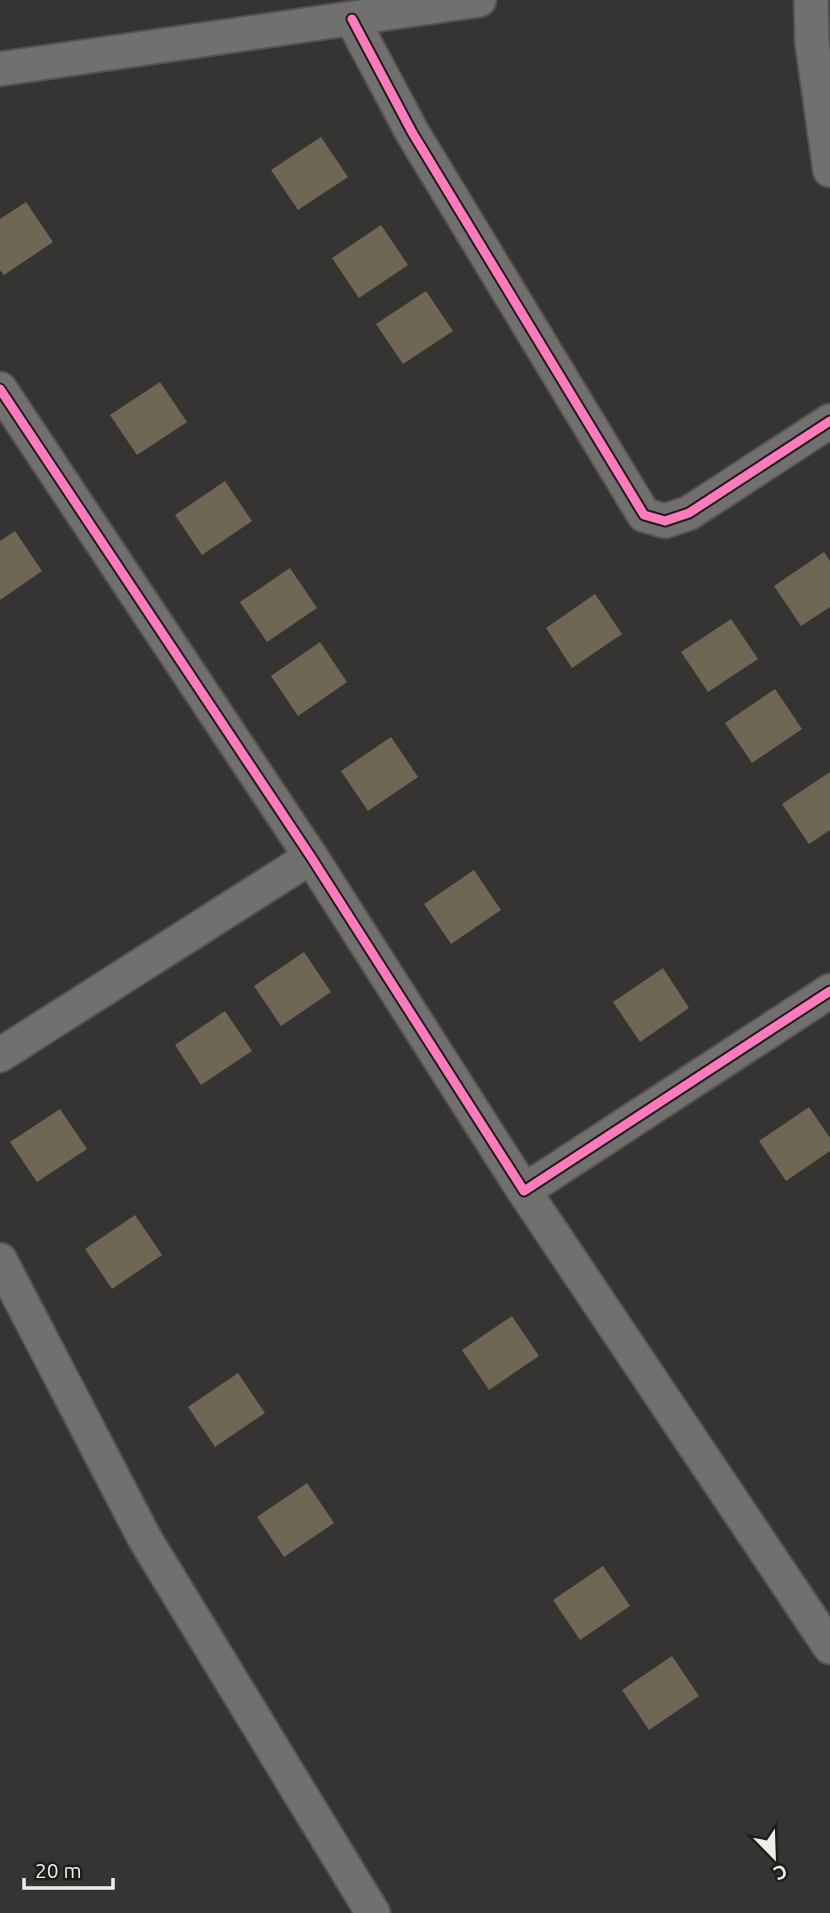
<svg xmlns="http://www.w3.org/2000/svg" width="830" height="1913" font-family="Ubuntu,sans-serif">
	<style>
		.building { fill: #6f6653 }
		.lines { fill: none; stroke-linecap: round; stroke-linejoin: round }
		.minor-casing { stroke: #545350; stroke-width: 37 }
		.minor { stroke: #71706e; stroke-width: 33 }
		.cycleway-casing { stroke: #1e1d1a; stroke-width: 13 }
		.cycleway { stroke: #fd7abc; stroke-width: 9 }
	</style>
	<rect width="100%" height="100%" fill="#363432"/>
	<g class="building">
		<polygon points="321,137 348,177 298,210 271,170"/>
		<polygon points="26,202 53,242 4,275 0,270 0,219"/>
		<polygon points="381,225 408,265 359,298 332,258"/>
		<polygon points="426,291 453,331 403,364 376,324"/>
		<polygon points="160,382 187,422 137,455 110,415"/>
		<polygon points="225,481 252,521 202,555 175,515"/>
		<polygon points="15,531 42,571 0,600 0,541"/>
		<polygon points="824,552 830,561 830,607 801,626 774,586"/>
		<polygon points="290,568 317,608 267,642 240,602"/>
		<polygon points="595,594 622,634 572,668 546,628"/>
		<polygon points="731,619 758,659 708,692 681,652"/>
		<polygon points="320,642 347,682 298,716 271,676"/>
		<polygon points="775,689 802,729 752,763 725,723"/>
		<polygon points="391,737 418,777 368,811 341,771"/>
		<polygon points="830,772 830,830 809,844 782,804"/>
		<polygon points="474,870 501,910 451,944 424,904"/>
		<polygon points="304,952 331,992 281,1026 254,986"/>
		<polygon points="663,968 689,1008 640,1042 613,1002"/>
		<polygon points="225,1011 252,1051 201,1085 175,1045"/>
		<polygon points="809,1107 830,1138 830,1151 786,1181 759,1141"/>
		<polygon points="60,1109 87,1149 37,1182 10,1142"/>
		<polygon points="135,1215 162,1255 112,1289 85,1249"/>
		<polygon points="512,1316 539,1356 489,1390 462,1350"/>
		<polygon points="238,1373 265,1413 215,1447 188,1407"/>
		<polygon points="307,1483 334,1523 284,1557 257,1517"/>
		<polygon points="603,1566 630,1606 580,1640 553,1600"/>
		<polygon points="672,1656 699,1696 649,1730 622,1690"/>
	</g>
	<g class="lines">
		<g class="minor-casing">
			<g id="minor">
				<polyline points="811,0 812,42 830,170"/>
				<polyline points="352,19 412,132 644,515 665,521 689,513 830,421"/>
				<polyline points="0,69 479,0"/>
				<polyline points="0,389 311,857 524,1191 830,991"/>
				<polyline points="0,1055 311,857"/>
				<polyline points="524,1191 830,1647"/>
				<polyline points="0,1260 145,1539 373,1913"/>
			</g>
		</g>
		<use href="#minor" class="minor"/>
		<g class="cycleway-casing">
			<g id="cycleway">
				<polyline points="352,19 412,132 644,515 665,521 689,513 830,421"/>
				<polyline points="0,389 311,857 524,1191 830,991"/>
			</g>
		</g>
		<use href="#cycleway" class="cycleway"/>
	</g>
	<g transform="translate(774 1857) rotate(157)" stroke="#1e1d1a" stroke-width="5" paint-order="stroke">
	<path d="M0-5L12 26L0 18L-12 26Z" fill="#eeede9"/>
	<text y="-10" font-size="19" font-weight="bold" text-anchor="middle" fill="#eeede9">С</text>
	</g>
	<path d="M24 1878v10h89v-10" fill="none" stroke="#eeede9" stroke-width="3.5"/>
	<text x="35" y="1878" font-size="21" fill="#eeede9" stroke="#1e1d1a" stroke-width="5" paint-order="stroke">20 m</text>
</svg>
